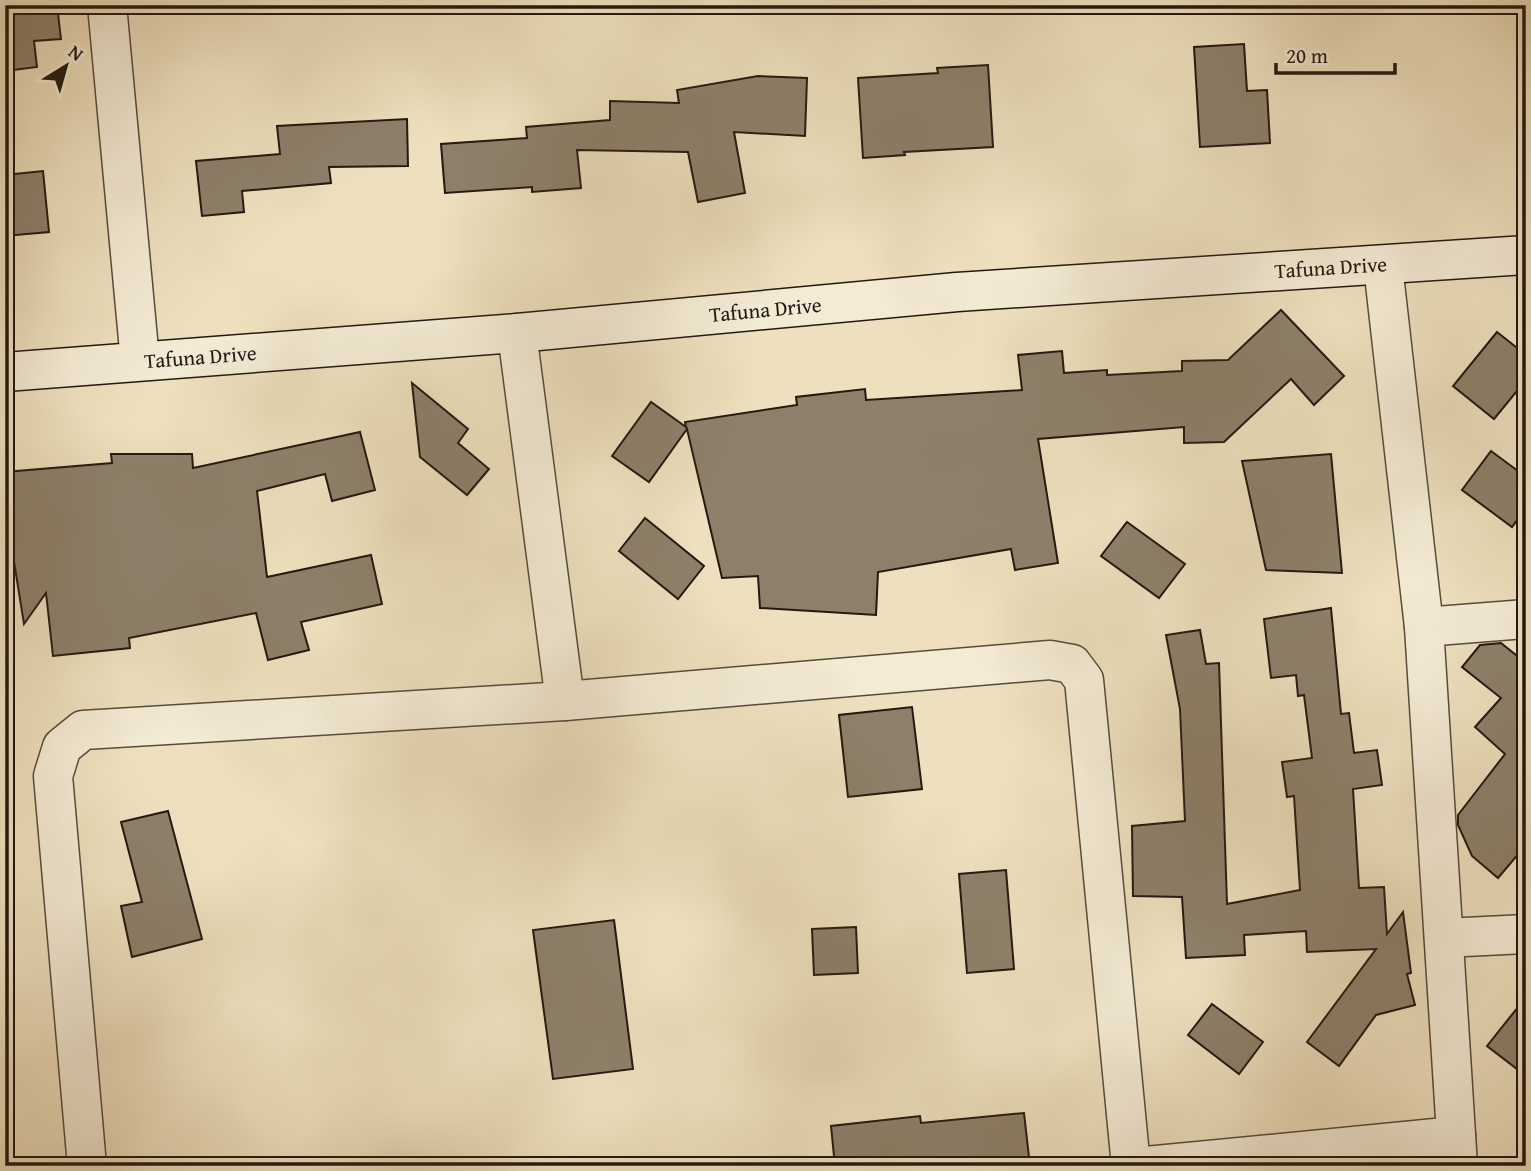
<svg xmlns="http://www.w3.org/2000/svg" width="1531" height="1171" font-family="'Gentium Book Plus',serif">
	<style>
		.building { fill: #8d806b; stroke: #231912; stroke-width: 2 }
		.lines { fill: none; stroke-linecap: round; stroke-linejoin: round }
		.minor-casing { stroke: #564b3d; stroke-width: 41 }
		.secondary-casing { stroke: #231912; stroke-width: 41 }
		.minor { stroke: #f4ebd5; stroke-width: 38 }
		.secondary { stroke: #f4ebd5; stroke-width: 38 }
		.labels { text-anchor: middle; stroke-width: 5; stroke-linejoin: round; paint-order: stroke }
		.street-label { font-size: 21px; fill: #231912; stroke: #f4ebd5 }
	</style>
	<rect width="100%" height="100%" fill="#eee0be"/>
	<filter id="stains"><feTurbulence type="fractalNoise" baseFrequency=".00286" numOctaves="4"/><feColorMatrix values="0 0 0 0 .2 0 0 0 0 .09 0 0 0 0 .02 0 0 0 .5 -.17"/></filter>
	<radialGradient id="worn" r=".72"><stop offset=".6" stop-color="#630" stop-opacity="0"/><stop offset="1" stop-color="#630" stop-opacity=".3"/></radialGradient>
	<g class="building">
		<polygon points="5,5 57,5 61,39 34,41 37,67 5,71"/>
		<polygon points="1244,44 1247,91 1267,90 1270,143 1200,147 1194,47"/>
		<polygon points="988,65 993,147 904,152 905,155 863,158 858,78 938,73 937,68"/>
		<polygon points="758,76 807,78 805,136 734,132 745,193 698,202 688,152 577,150 581,188 532,192 532,187 445,193 441,144 527,138 526,127 610,120 610,101 679,103 677,90"/>
		<polygon points="407,119 408,166 329,167 331,183 242,191 244,212 202,216 196,161 280,154 277,126"/>
		<polygon points="43,171 49,232 5,236 5,175"/>
		<polygon points="1281,310 1344,376 1314,405 1291,379 1224,442 1184,443 1184,427 1038,439 1058,563 1015,570 1011,549 878,572 876,615 760,608 758,576 722,578 687,429 649,482 612,456 651,402 686,427 685,422 797,405 796,397 865,389 866,400 1022,390 1018,355 1062,351 1064,373 1107,370 1107,375 1182,371 1182,361 1228,360"/>
		<polygon points="1497,332 1526,355 1526,380 1494,419 1453,386"/>
		<polygon points="412,383 468,429 458,443 489,469 467,495 420,457"/>
		<polygon points="360,432 375,490 332,501 325,474 257,491 267,577 371,555 382,604 301,622 309,650 268,660 256,613 129,638 130,648 53,656 46,593 24,624 11,543 5,544 5,472 112,463 111,454 192,454 193,468"/>
		<polygon points="1491,451 1526,477 1526,508 1512,527 1462,490"/>
		<polygon points="1331,454 1342,573 1266,570 1242,461"/>
		<polygon points="645,518 704,566 678,599 619,551"/>
		<polygon points="1127,522 1185,564 1159,598 1101,556"/>
		<polygon points="1331,608 1341,714 1349,713 1354,753 1377,750 1382,785 1353,789 1359,888 1384,887 1387,934 1403,912 1411,973 1407,974 1415,1005 1376,1015 1339,1066 1307,1042 1376,949 1307,952 1306,931 1244,935 1245,955 1186,958 1182,897 1133,896 1132,826 1185,821 1180,709 1166,635 1200,630 1206,664 1219,663 1227,904 1300,890 1294,796 1287,797 1282,762 1312,758 1304,695 1298,696 1296,675 1271,678 1264,619"/>
		<polygon points="1501,643 1526,663 1526,845 1498,878 1472,856 1458,825 1458,815 1505,754 1475,727 1501,698 1462,667 1480,645"/>
		<polygon points="912,707 922,789 848,797 839,715"/>
		<polygon points="168,811 202,939 132,957 121,906 142,902 121,822"/>
		<polygon points="1006,870 1014,969 967,973 959,874"/>
		<polygon points="614,920 633,1069 553,1079 533,930"/>
		<polygon points="856,927 858,973 814,975 812,929"/>
		<polygon points="1526,997 1526,1076 1487,1046"/>
		<polygon points="1212,1004 1263,1042 1239,1074 1188,1035"/>
		<polygon points="1024,1113 1030,1166 835,1166 831,1126 920,1116 921,1123"/>
	</g>
	<g class="lines">
		<g class="minor-casing">
			<g id="minor">
				<polyline points="107,5 140,361"/>
				<polyline points="1383,266 1424,627 1458,1166"/>
				<polyline points="517,333 565,701"/>
				<polyline points="1424,627 1526,619"/>
				<polyline points="1444,938 1526,934"/>
				<polyline points="87,1166 53,776 62,747 83,730 565,701 1050,660 1072,664 1084,680 1131,1166"/>
				<polyline points="1146,1166 1456,1136"/>
			</g>
		</g>
		<g class="secondary-casing">
			<g id="secondary">
				<path id="s1" d="M 5,372 L 517,333 L 957,292 L 1526,255"/>
			</g>
		</g>
		<use href="#minor" class="minor"/>
		<use href="#secondary" class="secondary"/>
	</g>
	<g class="labels">
		<g class="street-label">
			<text dy="7" stroke="none"><textPath href="#s1" startOffset="1330">Tafuna Drive</textPath></text>
			<text dy="7" stroke="none"><textPath href="#s1" startOffset="763">Tafuna Drive</textPath></text>
			<text dy="7" stroke="none"><textPath href="#s1" startOffset="196">Tafuna Drive</textPath></text>
		</g>
	</g>
	<rect width="1531" height="1171" fill="none" stroke="#eee0be" stroke-width="28"/>
	<rect x="7" y="7" width="1517" height="1157" fill="none" stroke="#231912" stroke-width="3.5"/>
	<rect x="14" y="14" width="1503" height="1143" fill="none" stroke="#231912" stroke-width="2"/>
	<g transform="translate(66 66) rotate(37)" stroke="#f4ebd5" stroke-width="5" paint-order="stroke">
	<path d="M0-5L12 26L0 18L-12 26Z" fill="#231912"/>
	<text y="-10" font-size="19" font-weight="bold" text-anchor="middle" fill="#231912">N</text>
	</g>
	<path d="M1276 63v10h119v-10" fill="none" stroke="#231912" stroke-width="3.5"/>
	<text x="1286" y="63" font-size="21" fill="#231912" stroke="#f4ebd5" stroke-width="5" paint-order="stroke">20 m</text>
	<rect width="100%" height="100%" filter="url(#stains)"/>
	<rect width="100%" height="100%" fill="url(#worn)"/>
</svg>
